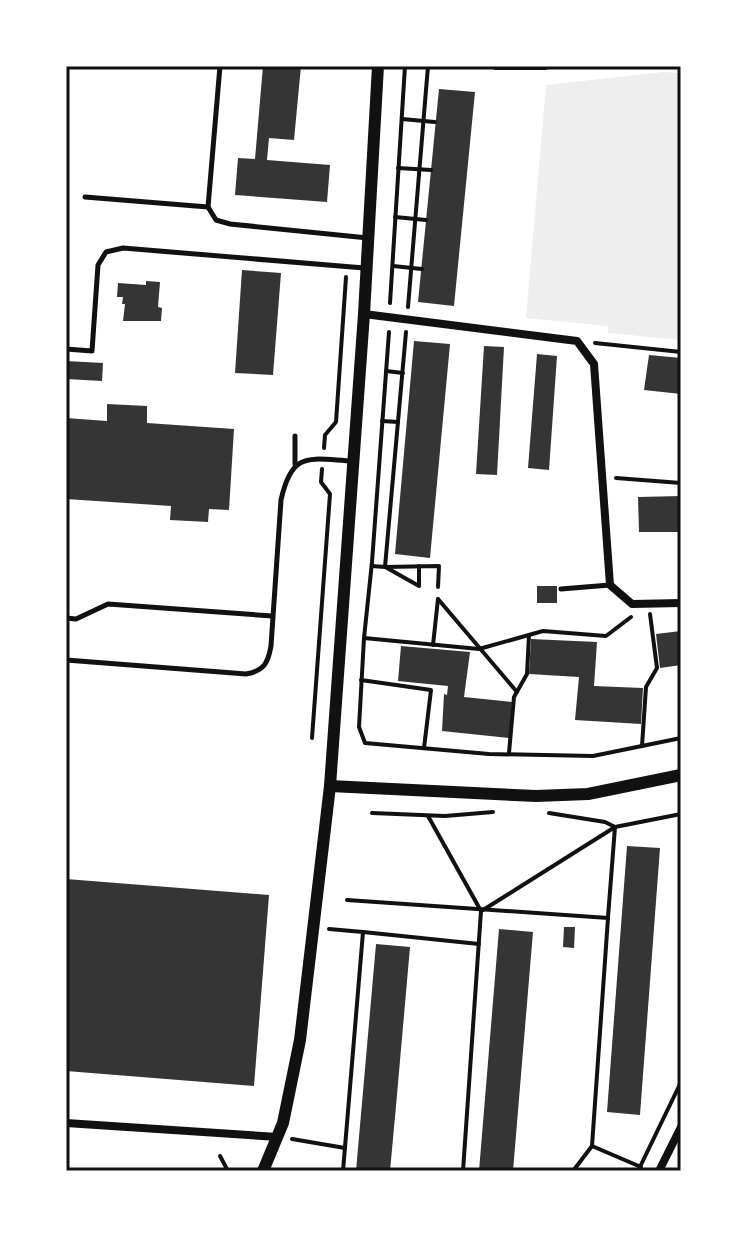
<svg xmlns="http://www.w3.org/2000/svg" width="747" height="1237" font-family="Commissioner,sans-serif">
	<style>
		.green { fill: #eee }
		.building { fill: #353535 }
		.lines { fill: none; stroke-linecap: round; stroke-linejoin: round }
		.path { stroke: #111; stroke-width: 4 }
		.service { stroke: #111; stroke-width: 5 }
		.minor { stroke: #111; stroke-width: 8 }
		.tertiary { stroke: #111; stroke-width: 12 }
		.neatline { fill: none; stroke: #111; stroke-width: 3 }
	</style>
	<rect width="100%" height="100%" fill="#fff"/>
	<polygon class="green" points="663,72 681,73 681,340 608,333 608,326 526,318 546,85"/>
	<g class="building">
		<polygon points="263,66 301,66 294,140 269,138 267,160 330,165 327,202 235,195 238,158 255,159"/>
		<polygon points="439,89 475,92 454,306 418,302"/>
		<polygon points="242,270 281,273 273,375 235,373"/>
		<polygon points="146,281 160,282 158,307 162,308 161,321 123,321 125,304 122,304 123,297 117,297 118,283 146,285"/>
		<polygon points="414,341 450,344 430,558 395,554"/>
		<polygon points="484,346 504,347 497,475 476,474"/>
		<polygon points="537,354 557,356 549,470 528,468"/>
		<polygon points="649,355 681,358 681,394 644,390"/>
		<polygon points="66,361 103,363 102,381 66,379"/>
		<polygon points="107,404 147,406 147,423 234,429 229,510 209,509 208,522 170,520 171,506 66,499 66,418 107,421"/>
		<polygon points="681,496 681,532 639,532 638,497"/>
		<rect x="537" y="586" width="20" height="17"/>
		<polygon points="681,631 681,665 660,668 656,634"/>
		<polygon points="531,639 597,642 594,686 643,688 641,724 575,720 579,677 529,674"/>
		<polygon points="401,646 470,652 464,697 512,702 509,738 442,731 444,694 447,695 448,686 398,681"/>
		<polygon points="627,846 660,848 640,1115 607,1112"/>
		<polygon points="66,879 269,895 254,1086 66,1071"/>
		<polygon points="564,927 575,927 574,948 563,947"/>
		<polygon points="499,929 533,932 521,1075 513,1171 479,1171"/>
		<polygon points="376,944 410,947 396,1106 390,1171 356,1171"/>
	</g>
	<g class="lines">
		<g class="path">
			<polyline points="402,119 435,122"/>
			<polyline points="398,168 431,170"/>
			<polyline points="395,217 426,220"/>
			<polyline points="393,266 422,269"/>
			<polyline points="390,303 405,66"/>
			<polyline points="408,307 428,66"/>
			<polyline points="595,343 681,352"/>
			<polyline points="386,371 403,373"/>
			<polyline points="382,421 398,422"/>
			<polyline points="324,448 325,435 336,422 346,277"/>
			<polyline points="616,478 681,483"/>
			<polyline points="372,566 385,567 406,332"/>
			<polyline points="385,567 439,566 438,587"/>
			<polyline points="387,568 419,586 419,566"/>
			<polyline points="438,599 517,692"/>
			<polyline points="631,617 606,636 543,631 479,649 364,638 359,727 365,743 489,754 593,756 681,738"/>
			<polyline points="364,638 372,562 389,332"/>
			<polyline points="433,645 438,599"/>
			<polyline points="361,680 431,690 424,748"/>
			<polyline points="312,738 330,494 321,482 322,469"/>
			<polyline points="642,746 646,687 657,668 650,614"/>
			<polyline points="509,753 514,697 527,674 529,635"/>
			<polyline points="372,813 445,816 493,812"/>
			<polyline points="428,816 481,911 463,1171"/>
			<polyline points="347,900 608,918 592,1146 573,1171"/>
			<polyline points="483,910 615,827 605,822 549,813"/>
			<polyline points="608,917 615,827 681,814"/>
			<polyline points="329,929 363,932 343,1171"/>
			<polyline points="363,932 479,944"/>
			<polyline points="292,1139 345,1148"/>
			<polyline points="592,1146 641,1167"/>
			<polyline points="220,1156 228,1171"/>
			<polyline points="638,1171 681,1082"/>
		</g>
		<g class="service">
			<polyline points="85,197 208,207 216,220 230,224 368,238"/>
			<polyline points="208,207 220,66"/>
			<polyline points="66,349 92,351 98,265 106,252 123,248 364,268"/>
			<polyline points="295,436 295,464"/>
			<polyline points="561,589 610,585"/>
			<polyline points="66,618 76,619 108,604 272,616"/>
			<path d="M 66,660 L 246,674 C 264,671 268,663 271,646 L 281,500 C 292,450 309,459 353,461"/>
		</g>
		<g class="minor">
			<polyline points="496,66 545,66"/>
			<polyline points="364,314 577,341 594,364 610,585 632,604 681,603"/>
			<polyline points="66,1123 278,1137"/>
			<polyline points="659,1171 681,1127"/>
		</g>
		<g class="tertiary">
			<polyline points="330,786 536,796 588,794 681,775"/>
			<polyline points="263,1171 283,1123 300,1040 330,786 364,314 378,66"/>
		</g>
	</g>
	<rect width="747" height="1237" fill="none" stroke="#ffffff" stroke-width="136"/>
	<rect x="68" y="68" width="611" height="1101" class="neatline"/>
</svg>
